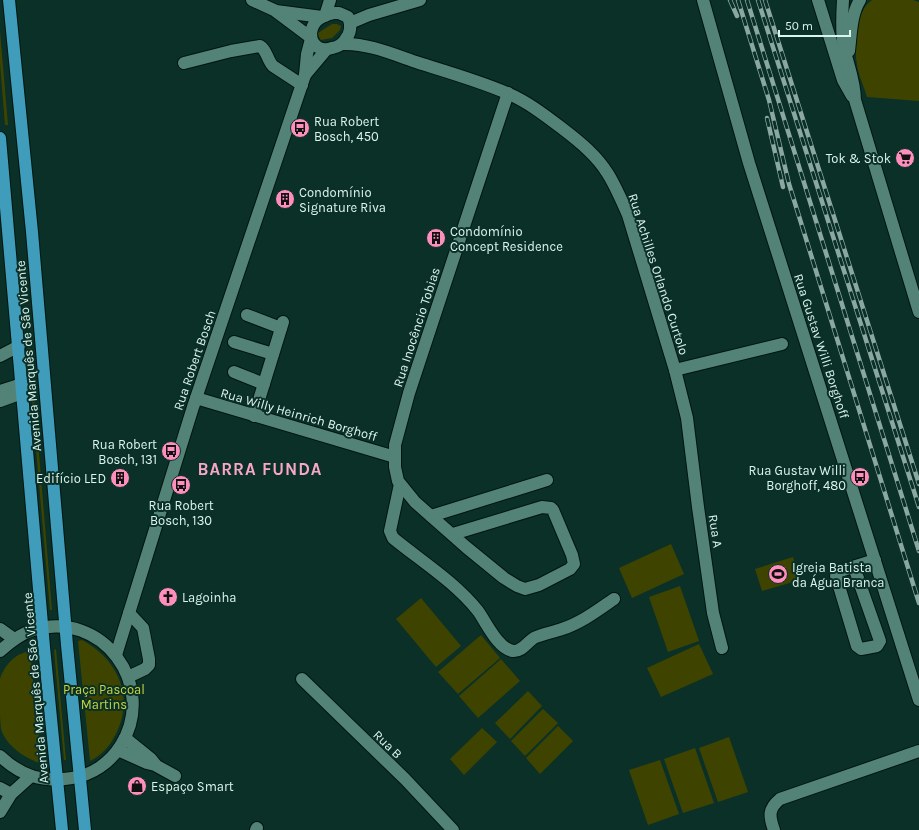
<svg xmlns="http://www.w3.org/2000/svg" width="919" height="830" font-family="Karla,sans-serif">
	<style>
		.green { fill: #3e4400 }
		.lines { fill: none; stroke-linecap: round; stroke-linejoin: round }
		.minor-casing { stroke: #001610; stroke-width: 14 }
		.major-casing { stroke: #001610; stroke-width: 14 }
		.minor { stroke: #538376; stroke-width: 12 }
		.major { stroke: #3f9cba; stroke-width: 12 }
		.rail-casing { stroke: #8aa8a1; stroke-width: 4.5 }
		.rail { stroke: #0a3027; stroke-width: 3; stroke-dasharray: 9; stroke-linecap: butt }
		.labels { text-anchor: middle; stroke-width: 4; stroke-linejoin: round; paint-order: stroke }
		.poi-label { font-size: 13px; fill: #dbf4ed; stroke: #0a3027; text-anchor: start }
		.street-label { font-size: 13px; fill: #dbf4ed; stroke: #0a3027 }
		.park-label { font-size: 13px; fill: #c5d440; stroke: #0a3027 }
		.district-label { font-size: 17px; font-weight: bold; letter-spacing: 1px; fill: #f8a8c6; stroke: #0a3027 }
	</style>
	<rect width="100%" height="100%" fill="#0a3027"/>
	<g class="green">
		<path d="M 872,0 L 913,0 L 919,2 L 919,101 L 867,97 C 864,86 858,75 857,64 C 854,47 856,10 872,0 Z"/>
		<polygon points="332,24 337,24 341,26 340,30 332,38 321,40 319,37 318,33"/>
		<polygon points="0,31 8,125 5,125 0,63"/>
		<polygon points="27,345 30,345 52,610 50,610"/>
		<polygon points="671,544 684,574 632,598 619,568"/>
		<polygon points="793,557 800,580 762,591 755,569"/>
		<polygon points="680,586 699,641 668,652 649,597"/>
		<polygon points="421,598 461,646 436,667 396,619"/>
		<polygon points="481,635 500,658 458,694 438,672"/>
		<path d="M 82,640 C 120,660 137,702 112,741 C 107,749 99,757 90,761 L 78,641 Z"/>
		<polygon points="699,644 713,674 661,697 647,668"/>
		<polygon points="56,649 66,760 64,760 54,650"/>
		<path d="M 30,651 L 42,764 C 26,759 6,746 1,729 C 0,722 0,714 0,707 C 0,699 0,687 0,679 C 4,665 16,653 30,651 Z"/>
		<polygon points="501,659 520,681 478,718 459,696"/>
		<polygon points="528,691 542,706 510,739 495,723"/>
		<polygon points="543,709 558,723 525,756 511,741"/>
		<polygon points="558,726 573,741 540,774 526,758"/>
		<polygon points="482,728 497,742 464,775 450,759"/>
		<polygon points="729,737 748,792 718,802 699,748"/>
		<polygon points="695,748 714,803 683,813 664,759"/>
		<polygon points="660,760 679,814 648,825 629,770"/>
	</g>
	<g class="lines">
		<g class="minor-casing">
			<g id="minor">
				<polyline points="252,0 274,10 310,37"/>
				<polyline points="703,0 749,163 919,700"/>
				<polyline points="818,0 843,80 852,96"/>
				<path d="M 843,0 C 842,16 841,32 844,48 C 848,65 855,82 855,100 L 919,312"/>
				<polyline points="276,11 322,17"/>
				<path d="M 334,13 L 339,13 L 348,17 C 352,26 351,33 345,40 C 342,45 338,47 332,48 C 310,55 303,27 322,17 C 325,15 330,14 334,13 Z"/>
				<polyline points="325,16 330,0"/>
				<polyline points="350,23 369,15 420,0"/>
				<path d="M 343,44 C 368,43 395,55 419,63 C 448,72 479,81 507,93 C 528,102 546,116 563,129 C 580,142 597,156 608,174 C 616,187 622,201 628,215 L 675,370 L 687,418 L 698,507 L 713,613 L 722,648"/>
				<path d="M 849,51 C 851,35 851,14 860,0"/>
				<path d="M 184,63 L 231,51 L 260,46 C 267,50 267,60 273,66 L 302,85"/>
				<polyline points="305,75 326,50"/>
				<polyline points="247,315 281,328"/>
				<polyline points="234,342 273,354"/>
				<polyline points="0,356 19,346"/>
				<polyline points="675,370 782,344"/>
				<polyline points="234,372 264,384"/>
				<polyline points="0,391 22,384"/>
				<polyline points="196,398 395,457"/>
				<polyline points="0,401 22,393"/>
				<polyline points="254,416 283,322"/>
				<path d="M 400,484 L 390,531 L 393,538 C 421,561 455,582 478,611 C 486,622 498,649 513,651 C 523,652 528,640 536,637 C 544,634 553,632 562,629 C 581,623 598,610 614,599"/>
				<polyline points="431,516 547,480"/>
				<polyline points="453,534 542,507 551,508 553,510 572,555 574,564 570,569 539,585 525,589 517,586 504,578 466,547 415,502 398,481 395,467 395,445 409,393 508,93"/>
				<polyline points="854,567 880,641 877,646 861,649 857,646 836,576 837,573 840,571 875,560"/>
				<polyline points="0,629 14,639"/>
				<path d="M 0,651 C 10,642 20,634 33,630 C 102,609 158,685 121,745 C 110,763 92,775 72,778 C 43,783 21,776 0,756"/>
				<polyline points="116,655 193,407 305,75 307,54 311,39"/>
				<polyline points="128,677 145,669 149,665 149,659 143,628 129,613"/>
				<polyline points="302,679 405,779 453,830"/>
				<polyline points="125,738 151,759 155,764"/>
				<polyline points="118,750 147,763 155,765 175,776"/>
				<polyline points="0,788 11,794"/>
				<polyline points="0,812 11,794 31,776"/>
				<polyline points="256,830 257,828"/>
				<path d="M 774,830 C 769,816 768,809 780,799 L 919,751"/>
			</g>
		</g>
		<g class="major-casing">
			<g id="major">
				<polyline points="9,0 32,232 67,645 85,830"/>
				<polyline points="0,138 44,647 62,830"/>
			</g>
		</g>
		<use href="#minor" class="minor"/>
		<use href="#major" class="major"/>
		<g class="rail-casing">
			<g id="rail">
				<polyline points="730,0 737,16"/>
				<polyline points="738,0 769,100 789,184 919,603"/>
				<polyline points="747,0 919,551"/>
				<polyline points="758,0 919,507"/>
				<polyline points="765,0 919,484"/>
				<polyline points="767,118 783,187"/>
			</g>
		</g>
		<use href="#rail" class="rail"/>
	</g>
	<defs>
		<g id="bus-disc" transform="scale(1)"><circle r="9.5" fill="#fe8ebc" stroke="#0a3027"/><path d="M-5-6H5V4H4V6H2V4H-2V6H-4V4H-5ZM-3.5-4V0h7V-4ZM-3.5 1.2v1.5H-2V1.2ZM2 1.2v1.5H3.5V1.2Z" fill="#111"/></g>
		<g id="supermarket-disc" transform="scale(1)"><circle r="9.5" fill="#fe8ebc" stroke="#0a3027"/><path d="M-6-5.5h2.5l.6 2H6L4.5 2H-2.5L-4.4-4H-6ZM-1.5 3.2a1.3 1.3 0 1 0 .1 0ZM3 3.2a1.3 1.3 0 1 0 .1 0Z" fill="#111"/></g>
		<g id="building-disc" transform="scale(1)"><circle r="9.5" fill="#fe8ebc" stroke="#0a3027"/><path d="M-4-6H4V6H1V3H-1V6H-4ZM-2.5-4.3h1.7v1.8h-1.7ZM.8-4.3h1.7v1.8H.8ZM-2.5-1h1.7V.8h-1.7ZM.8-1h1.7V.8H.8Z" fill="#111"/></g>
		<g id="stadium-disc" transform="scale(1)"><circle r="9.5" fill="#fe8ebc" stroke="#0a3027"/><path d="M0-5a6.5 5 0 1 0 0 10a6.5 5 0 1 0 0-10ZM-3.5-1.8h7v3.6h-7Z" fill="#111"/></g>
		<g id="church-disc" transform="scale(1)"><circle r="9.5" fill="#fe8ebc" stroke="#0a3027"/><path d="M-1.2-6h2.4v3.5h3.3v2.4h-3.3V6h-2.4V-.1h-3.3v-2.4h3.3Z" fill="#111"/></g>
		<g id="shop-disc" transform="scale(1)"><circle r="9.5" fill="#fe8ebc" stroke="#0a3027"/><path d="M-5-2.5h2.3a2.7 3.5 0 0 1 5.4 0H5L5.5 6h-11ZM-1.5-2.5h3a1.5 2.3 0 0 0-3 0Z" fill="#111"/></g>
	</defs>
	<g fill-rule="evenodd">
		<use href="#bus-disc" x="300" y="128"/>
		<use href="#supermarket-disc" x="905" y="158"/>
		<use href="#building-disc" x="285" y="199"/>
		<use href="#building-disc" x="436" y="238"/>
		<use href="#bus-disc" x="171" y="451"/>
		<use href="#bus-disc" x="860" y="477"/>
		<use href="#building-disc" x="120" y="478"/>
		<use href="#bus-disc" x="181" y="485"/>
		<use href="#stadium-disc" x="778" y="574"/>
		<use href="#church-disc" x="168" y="597"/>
		<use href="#shop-disc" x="137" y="786"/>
	</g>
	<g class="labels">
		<g class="poi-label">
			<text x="314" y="126">Rua Robert<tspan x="314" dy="15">Bosch, 450</tspan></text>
			<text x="891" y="163" text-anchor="end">Tok &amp; Stok</text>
			<text x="299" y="197">Condomínio<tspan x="299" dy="15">Signature Riva</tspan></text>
			<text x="450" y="236">Condomínio<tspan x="450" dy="15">Concept Residence</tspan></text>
			<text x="157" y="449" text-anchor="end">Rua Robert<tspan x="157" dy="15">Bosch, 131</tspan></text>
			<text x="846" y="475" text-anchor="end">Rua Gustav Willi<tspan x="846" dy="15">Borghoff, 480</tspan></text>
			<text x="106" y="483" text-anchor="end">Edifício LED</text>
			<text x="181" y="510" text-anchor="middle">Rua Robert<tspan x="181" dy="15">Bosch, 130</tspan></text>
			<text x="792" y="572">Igreja Batista<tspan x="792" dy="15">da Água Branca</tspan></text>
			<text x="182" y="602">Lagoinha</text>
			<text x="151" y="791">Espaço Smart</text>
		</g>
		<g class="street-label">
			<text transform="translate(659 274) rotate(72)" y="5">Rua Achilles Orlando Curtolo</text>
			<text transform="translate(416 327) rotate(-72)" y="5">Rua Inocêncio Tobias</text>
			<text transform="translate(822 346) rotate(72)" y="5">Rua Gustav Willi Borghoff</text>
			<text transform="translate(28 356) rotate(-95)" y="5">Avenida Marquês de São Vicente</text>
			<text transform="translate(194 360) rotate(-71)" y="5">Rua Robert Bosch</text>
			<text transform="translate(299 414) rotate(16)" y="5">Rua Willy Heinrich Borghoff</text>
			<text transform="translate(716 531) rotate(81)" y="5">Rua A</text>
			<text transform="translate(35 688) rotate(-95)" y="5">Avenida Marquês de São Vicente</text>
			<text transform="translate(388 744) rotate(44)" y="5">Rua B</text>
		</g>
		<g class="park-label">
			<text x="104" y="694">Praça Pascoal<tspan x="104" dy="15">Martins</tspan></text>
		</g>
		<g class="district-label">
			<text x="260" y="475">BARRA FUNDA</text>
		</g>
	</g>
	<path d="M779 30v6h71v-6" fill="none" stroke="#dbf4ed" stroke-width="2"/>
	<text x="785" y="30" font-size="12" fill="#dbf4ed" stroke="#0a3027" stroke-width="3" paint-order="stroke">50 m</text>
</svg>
